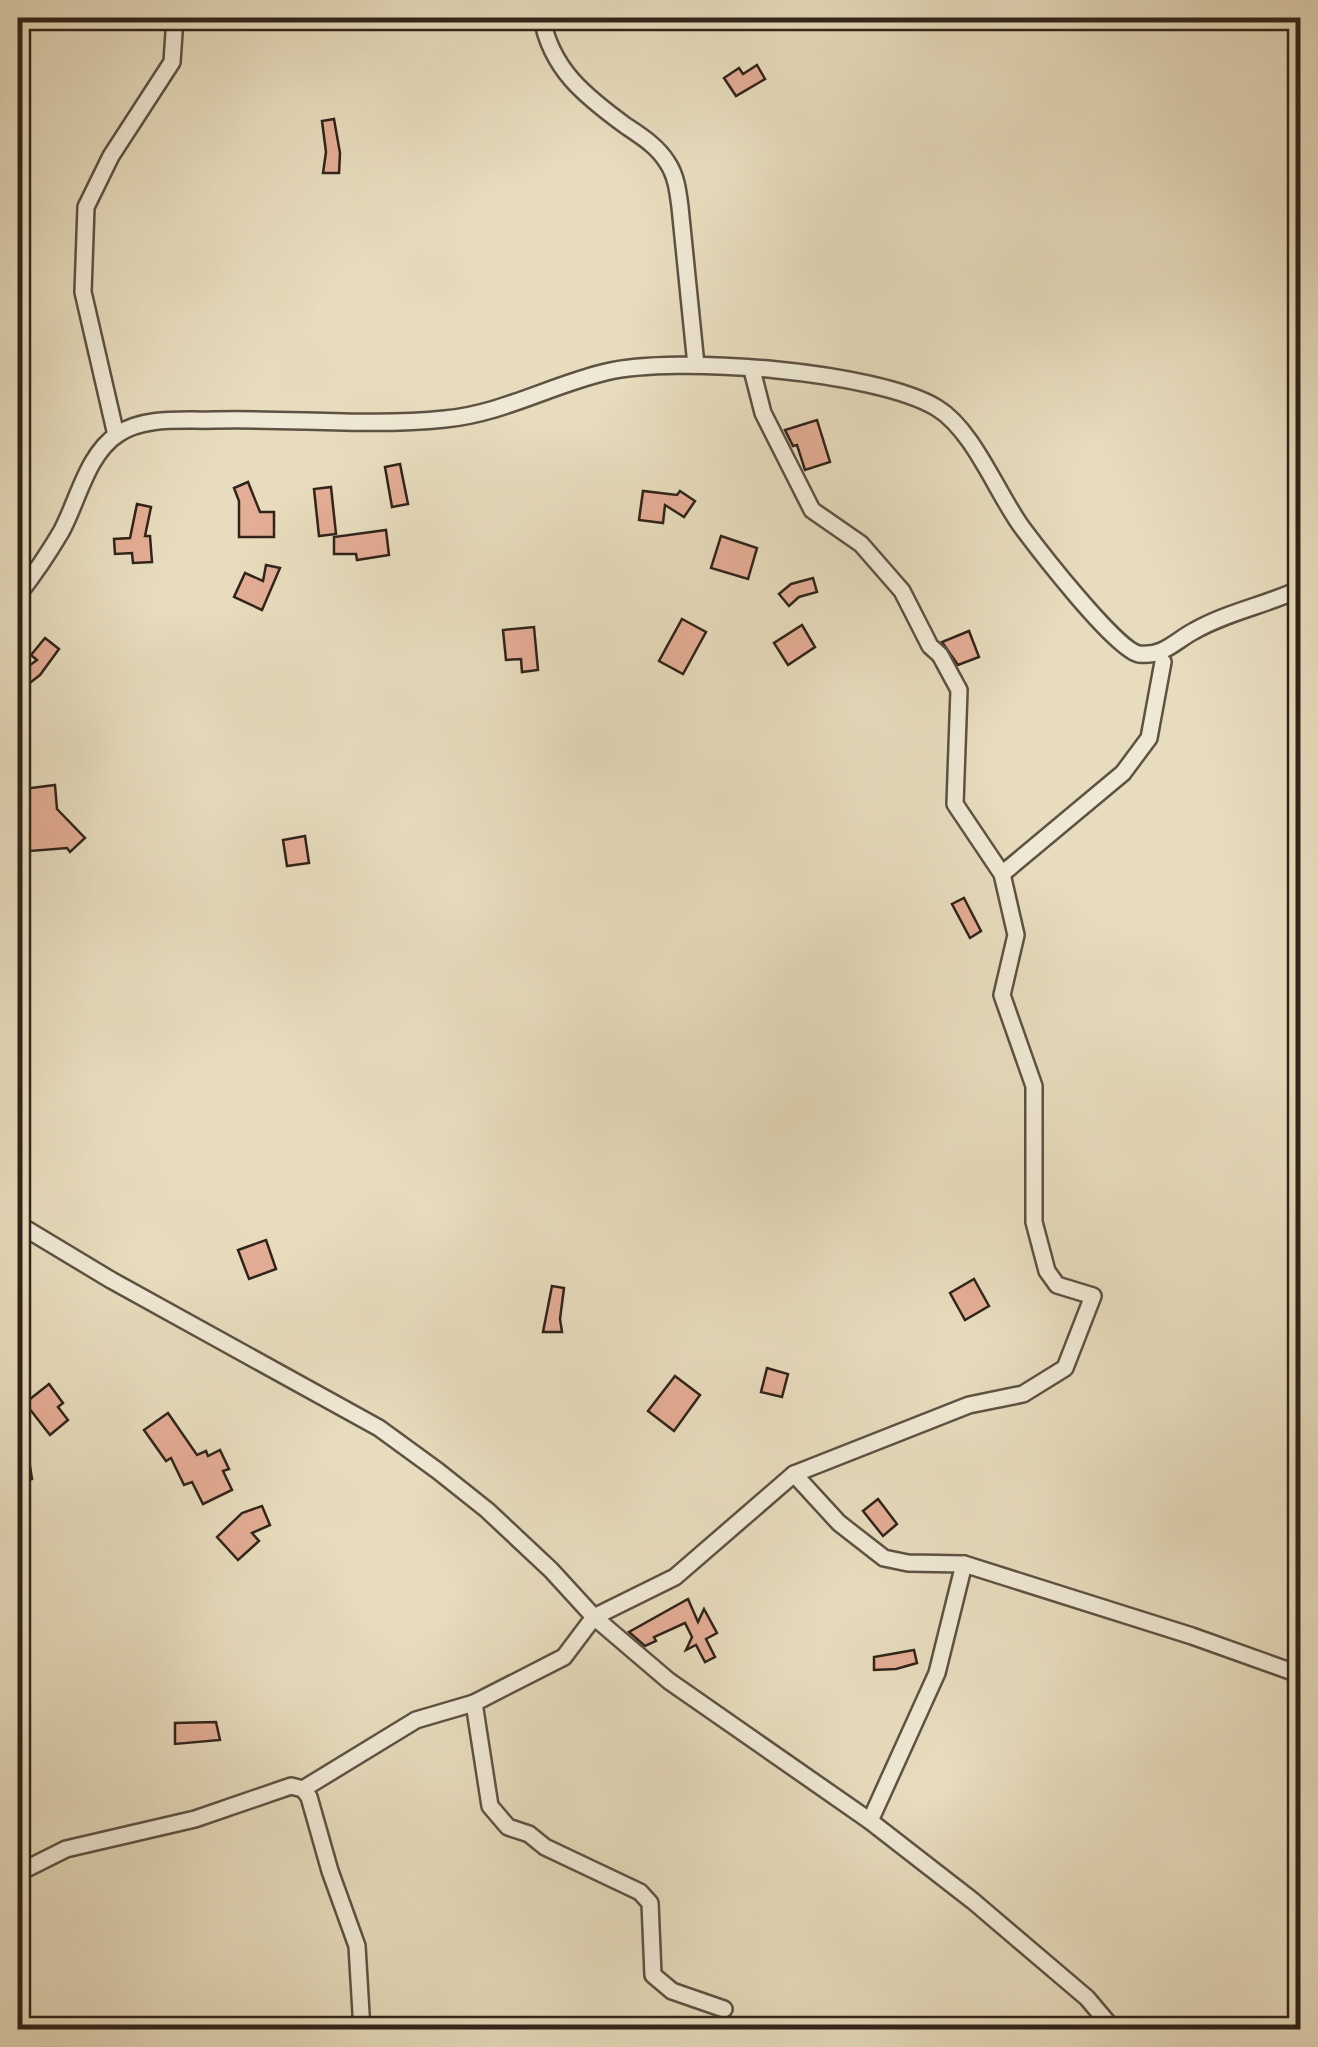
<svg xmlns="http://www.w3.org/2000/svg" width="1318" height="2047" font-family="'IM FELL Great Primer',serif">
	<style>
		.building { fill: #e4ad95; stroke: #30241a; stroke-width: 2.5 }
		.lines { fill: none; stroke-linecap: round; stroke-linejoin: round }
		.street-casing { stroke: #5e5243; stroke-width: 20 }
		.street { stroke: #efe8d4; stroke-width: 15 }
	</style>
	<rect width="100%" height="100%" fill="#e7dcbd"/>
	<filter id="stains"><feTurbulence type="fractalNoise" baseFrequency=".002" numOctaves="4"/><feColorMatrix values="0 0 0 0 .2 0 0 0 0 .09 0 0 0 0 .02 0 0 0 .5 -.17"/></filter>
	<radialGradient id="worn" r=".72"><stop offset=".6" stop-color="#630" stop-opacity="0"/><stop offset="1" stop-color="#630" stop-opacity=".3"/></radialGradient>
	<g class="building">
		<polygon points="757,65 765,79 736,96 724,78 739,68 743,74"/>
		<polygon points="334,119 340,153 339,173 323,173 326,152 322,121"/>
		<polygon points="817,420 830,462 805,470 797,445 793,446 785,430"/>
		<polygon points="400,464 408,504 392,507 385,467"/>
		<polygon points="248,482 260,512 274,512 274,537 239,537 239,501 234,488"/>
		<polygon points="331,487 336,534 319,536 314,489"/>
		<polygon points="680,491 695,501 684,517 665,505 663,523 639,520 643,491 677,495"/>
		<polygon points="137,504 151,507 145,536 150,536 152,562 133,563 132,553 115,554 114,539 130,538"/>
		<polygon points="386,530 389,555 357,560 356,554 334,554 334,537"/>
		<polygon points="721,536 757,548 748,579 711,568"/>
		<polygon points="266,565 280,568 262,610 234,597 245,573 263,581"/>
		<polygon points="813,578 817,592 799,597 789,606 779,594 791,584"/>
		<polygon points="682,619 706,632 683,674 659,661"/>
		<polygon points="802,625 815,647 788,665 774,643"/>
		<polygon points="534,627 538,670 522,672 521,659 506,660 503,630"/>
		<polygon points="969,631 979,657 958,665 942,642"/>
		<polygon points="45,638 59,649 40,675 18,692 18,674 37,660 31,655"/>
		<polygon points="55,785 57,809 85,838 70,852 67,848 18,852 18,802 25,802 23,789"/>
		<polygon points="305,836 309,863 287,866 283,840"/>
		<polygon points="964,898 981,931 970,938 952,904"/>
		<polygon points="266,1240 276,1269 249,1279 238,1250"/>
		<polygon points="974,1279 989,1306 965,1320 950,1293"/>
		<polygon points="552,1286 564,1288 560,1319 562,1332 543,1332"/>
		<polygon points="767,1368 788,1374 782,1397 761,1392"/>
		<polygon points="675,1376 700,1395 674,1431 648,1411"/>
		<polygon points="49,1384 63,1403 58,1407 68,1420 50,1435 25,1403"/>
		<polygon points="168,1413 197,1455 206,1451 208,1456 220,1450 229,1469 223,1471 232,1490 203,1504 192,1482 184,1485 171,1458 166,1461 144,1430"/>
		<polygon points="25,1434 32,1479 18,1482 18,1435"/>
		<polygon points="878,1499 897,1524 883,1536 863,1511"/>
		<polygon points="262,1506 270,1525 252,1533 259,1541 238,1560 217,1537 242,1513"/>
		<polygon points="688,1599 698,1622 704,1609 717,1633 706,1639 715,1657 705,1662 696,1645 686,1650 692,1637 685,1623 654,1637 656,1641 645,1646 629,1632"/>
		<polygon points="914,1650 917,1663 896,1669 874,1670 874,1657"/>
		<polygon points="216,1722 220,1740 175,1744 175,1723"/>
	</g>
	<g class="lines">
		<g class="street-casing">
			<g id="street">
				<path d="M 542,18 C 551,69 585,96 626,126 C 641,136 657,146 667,162 C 676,175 678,191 680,207 L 696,365"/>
				<polyline points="116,435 83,292 86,207 111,156 172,62 175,18"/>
				<path d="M 18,595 C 33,576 48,554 61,532 C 78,501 87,454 118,434 C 145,416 183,421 215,420 C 291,418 368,427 445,419 C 501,414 551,385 606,372 C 675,355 877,371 937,408 C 973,430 996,491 1021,526 C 1038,549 1116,650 1139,654 C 1163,657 1175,641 1194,631 C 1227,612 1266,605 1300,589"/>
				<polyline points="1002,874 1123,773 1149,738 1163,662"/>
				<polyline points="18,1224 111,1280 379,1428 438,1471 487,1510 551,1570 594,1617 669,1681 870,1821 973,1901 1087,1998 1114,2030"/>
				<polyline points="794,1474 839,1523 884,1558 908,1563 964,1564 1192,1636 1290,1671 1300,1671"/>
				<polyline points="474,1703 490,1806 508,1827 529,1834 545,1847 640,1892 650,1903 653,1975 672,1991 724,2009"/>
				<polyline points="303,1789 416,1720 474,1703 564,1657 594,1617 675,1577 794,1474 969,1405 1023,1394 1065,1368 1093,1296 1057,1285 1047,1271 1034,1222 1034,1086 1002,995 1016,935 1002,874 955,804 959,690 940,655 930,646 902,591 861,544 812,510 763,413 752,370"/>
				<polyline points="870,1821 937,1673 964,1564"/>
				<polyline points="18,1873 66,1849 195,1819 291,1786 303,1789 309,1797 330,1871 357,1946 362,2030"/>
			</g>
		</g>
		<use href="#street" class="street"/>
	</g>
	<rect width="1318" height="2047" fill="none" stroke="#e7dcbd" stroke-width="60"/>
	<rect x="20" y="20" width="1278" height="2007" fill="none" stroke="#30241a" stroke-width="5"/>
	<rect x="30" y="30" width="1258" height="1987" fill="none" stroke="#30241a" stroke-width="2.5"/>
	<rect width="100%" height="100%" filter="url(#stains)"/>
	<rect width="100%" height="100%" fill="url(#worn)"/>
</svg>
